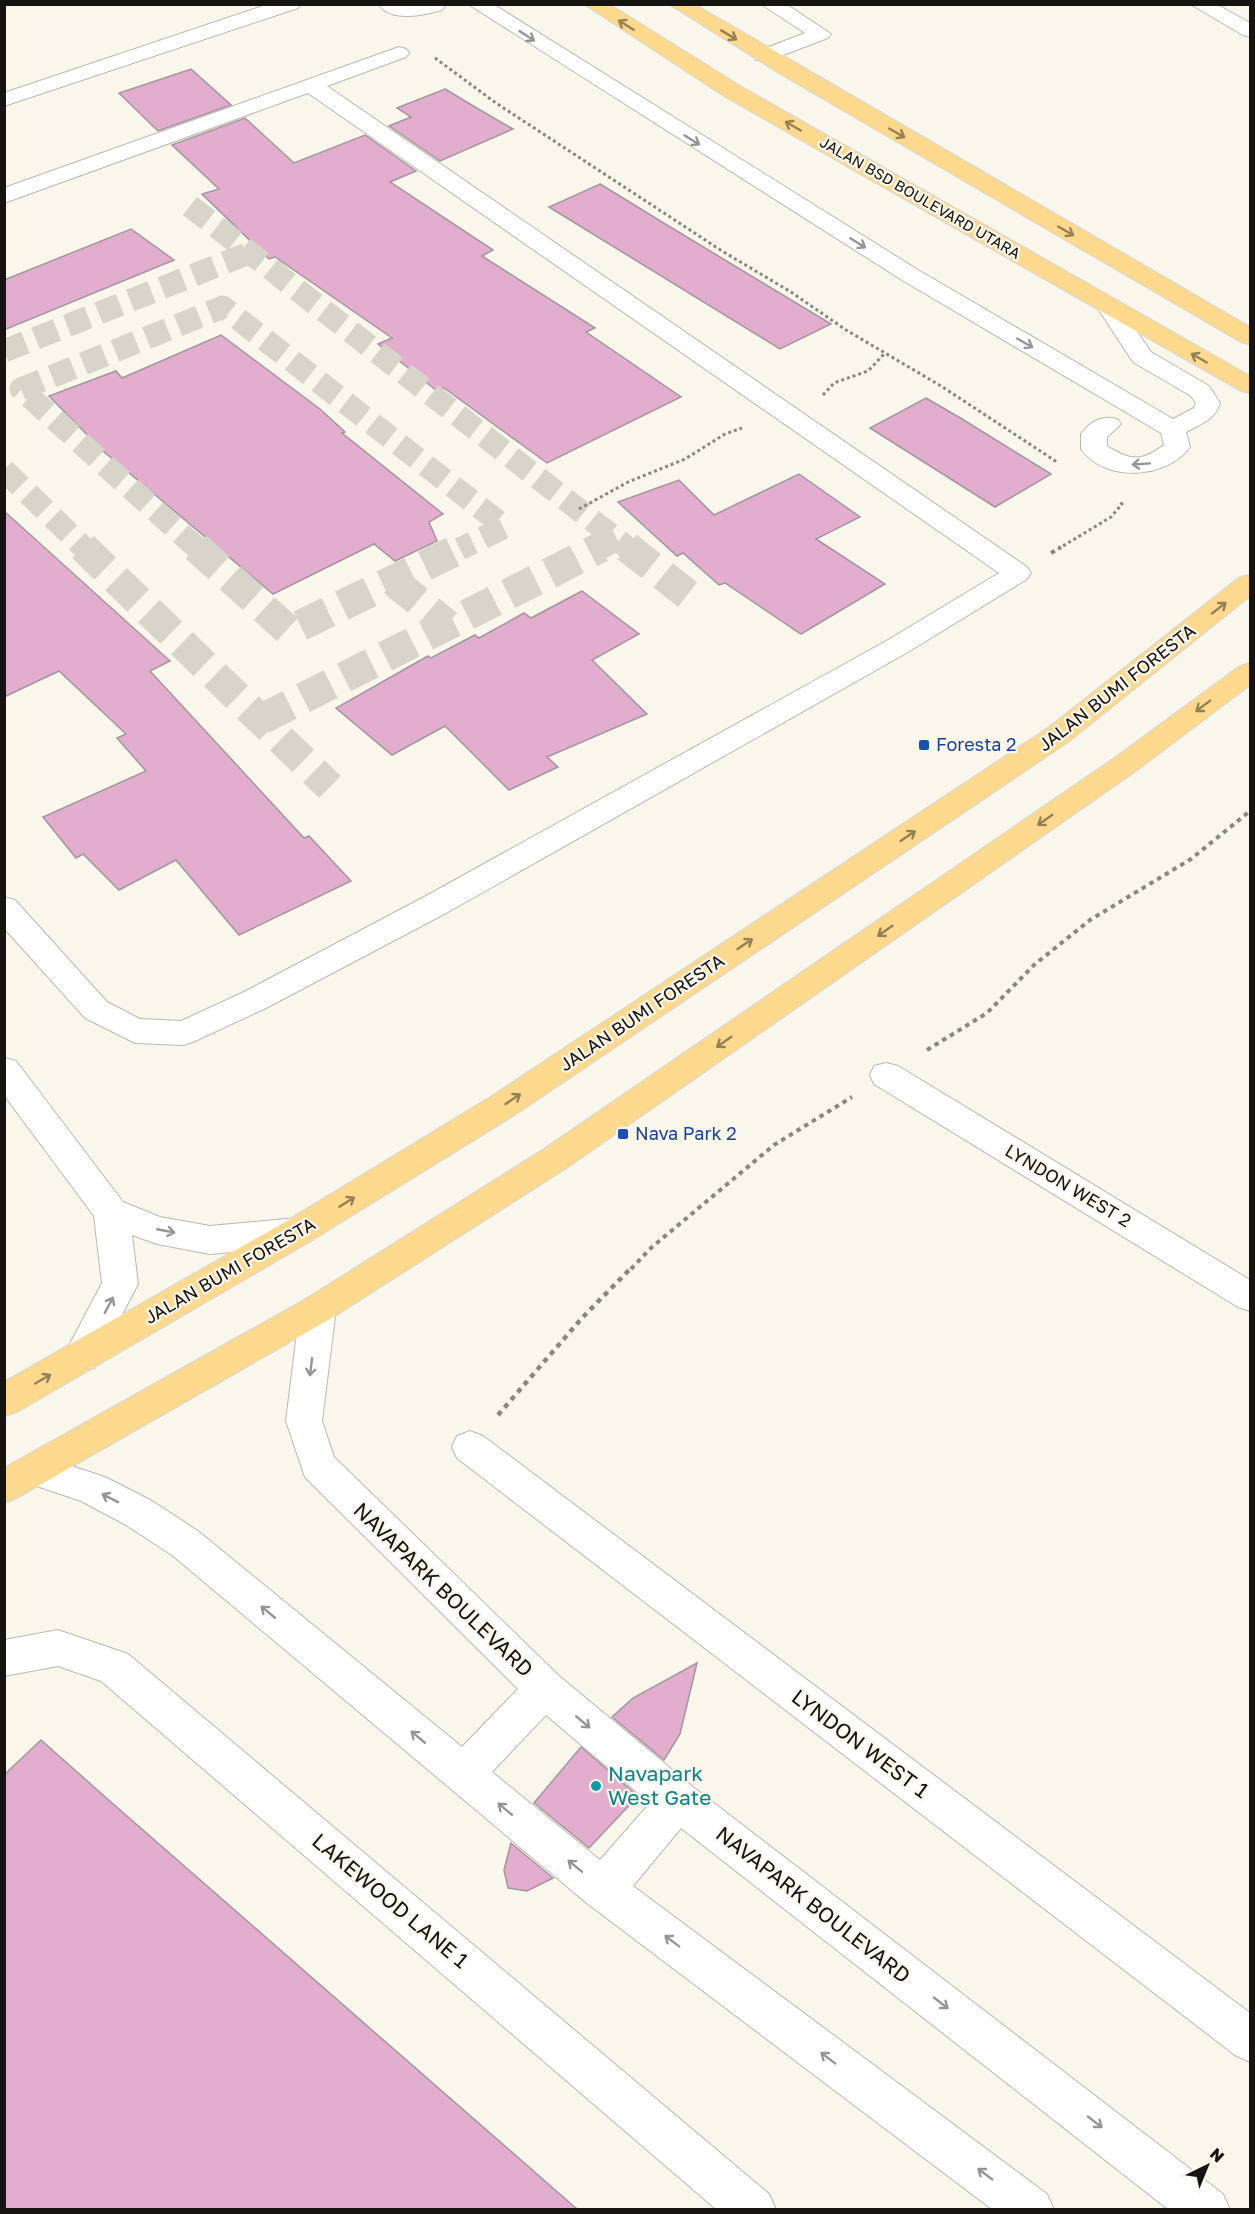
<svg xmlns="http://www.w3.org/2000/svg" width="1255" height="2214" font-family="'Golos Text',sans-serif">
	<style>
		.building { fill: #e3adce; stroke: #a2979e; stroke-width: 1.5 }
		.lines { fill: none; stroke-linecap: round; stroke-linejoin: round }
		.minor-tunnel-far1 { stroke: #d7d4ca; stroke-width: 23; stroke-dasharray: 23 11; stroke-linecap: butt }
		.minor-tunnel { stroke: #d7d4ca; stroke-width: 31; stroke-dasharray: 31 15; stroke-linecap: butt }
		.minor-casing { stroke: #bbb8ae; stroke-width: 2 }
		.major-casing { stroke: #d5d5d4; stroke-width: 2 }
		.path-far2 { stroke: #89877f; stroke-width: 3; stroke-dasharray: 3 3; stroke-linecap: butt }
		.path-far1 { stroke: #89877f; stroke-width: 4; stroke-dasharray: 4.5 4.5; stroke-linecap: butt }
		.path { stroke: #89877f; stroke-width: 4.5; stroke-dasharray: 5 5; stroke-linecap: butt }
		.minor { fill: #fff; fill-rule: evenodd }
		.major { fill: #fdd98e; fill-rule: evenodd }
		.oneway { stroke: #958056 }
		.oneway2 { stroke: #969594 }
		.transit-dot { fill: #1a4fb4; stroke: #f9f6eb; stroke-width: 2 }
		.culture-dot { fill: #0f9aa8; stroke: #f9f6eb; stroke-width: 2 }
		.labels { text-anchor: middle; stroke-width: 4.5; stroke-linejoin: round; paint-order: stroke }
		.far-street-label { font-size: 15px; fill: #151411; stroke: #f9f6eb }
		.street-label { font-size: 18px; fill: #151411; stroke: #f9f6eb }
		.transit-label { font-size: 18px; fill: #164399; stroke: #f9f6eb; text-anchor: start }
		.near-street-label { font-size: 21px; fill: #151411; stroke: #f9f6eb }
		.near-culture-label { font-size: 21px; fill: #0d838f; stroke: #f9f6eb; text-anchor: start }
	</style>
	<rect width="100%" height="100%" fill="#f9f6eb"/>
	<g class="building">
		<polygon points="191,69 231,105 158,131 119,93"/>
		<polygon points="445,89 475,107 513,129 440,161 389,126 411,117 397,108"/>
		<polygon points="245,118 294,163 365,135 416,171 390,182 493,250 482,256 595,328 586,332 681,397 547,463 444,388 437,391 378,344 392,338 275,257 269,259 202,194 219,189 172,145"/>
		<polygon points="600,184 662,222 831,324 780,349 549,207"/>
		<polygon points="131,229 174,260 4,330 4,280"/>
		<polygon points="221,335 320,409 345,432 342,433 443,514 429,522 437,541 395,561 374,544 273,594 103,451 49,396 116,371 122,378"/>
		<polygon points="926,398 962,419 1051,474 995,507 870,428"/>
		<polygon points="799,474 860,517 816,539 885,584 801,634 725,583 719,585 683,553 677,556 618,502 679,480 714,515"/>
		<polygon points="4,511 170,661 150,671 304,838 309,836 351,881 239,935 176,860 119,890 83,854 76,858 43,817 146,771 117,738 126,734 59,671 4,697"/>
		<polygon points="582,591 639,634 592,660 647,714 547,757 558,767 509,790 445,726 392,755 336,708 428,656 431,658 475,635 479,638 524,613 531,618"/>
		<polygon points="697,1663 680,1734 664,1760 612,1717 633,1698"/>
		<polygon points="41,1740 112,1803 578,2210 4,2210 4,1775"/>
		<polygon points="581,1747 638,1796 589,1848 534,1803"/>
		<polygon points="511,1843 553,1878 527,1891 508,1888 504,1870"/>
	</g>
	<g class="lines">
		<g class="minor-tunnel-far1">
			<polyline points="190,206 629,549"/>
			<polyline points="4,351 249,253"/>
			<polyline points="4,470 85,549"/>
			<polyline points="198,549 21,389 223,307 505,527 460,549"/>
			<polyline points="598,549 617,539"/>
		</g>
		<g class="minor-tunnel">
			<polyline points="83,547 330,787"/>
			<polyline points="196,547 289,631 463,547"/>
			<polyline points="627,547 692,598"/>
			<polyline points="394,581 447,625"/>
			<polyline points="262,719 601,547"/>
		</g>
		<g class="minor-casing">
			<g id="minor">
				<polygon points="269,4 301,4 298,8 4,106 4,93"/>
				<path d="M 378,4 L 444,4 L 445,6 L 442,10 C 424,15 391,23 378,4 Z"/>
				<path d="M 468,4 L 493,4 L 918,270 L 1173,419 L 1194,408 L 1196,403 L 1191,396 L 1133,362 L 1097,307 L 1101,302 L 1117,302 L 1151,352 L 1209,386 L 1220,403 C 1215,420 1201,424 1186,432 L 1190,447 C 1167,479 1105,483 1081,449 L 1081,434 C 1090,422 1102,415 1117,419 L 1121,424 L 1107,437 L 1107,446 C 1131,461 1141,462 1164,445 L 1161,433 L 902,280 Z"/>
				<polygon points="761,4 786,4 831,34 828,38 770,60 756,60 753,56 756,52 805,33"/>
				<polygon points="1190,4 1216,4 1250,23 1250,37 1243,35"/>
				<polygon points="399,47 406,49 409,53 406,57 327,86 1027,567 1031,573 1027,579 908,652 448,912 266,1008 195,1041 184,1045 135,1043 85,1018 4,928 4,897 15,900 107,1002 140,1019 181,1021 244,992 426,896 888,640 999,573 308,93 4,203 4,188"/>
				<polygon points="4,1058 16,1061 123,1202 160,1217 210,1226 297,1218 309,1222 314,1232 309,1242 297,1246 210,1254 157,1244 132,1235 138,1284 94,1368 81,1372 68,1368 63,1357 102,1283 94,1216 4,1095"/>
				<polygon points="886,1063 898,1066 1250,1280 1250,1311 1238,1307 874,1084 870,1075 874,1066"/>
				<path d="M 318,1295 L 330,1299 L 336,1309 L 322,1421 L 334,1457 L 559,1676 L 693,1787 L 1223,2194 L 1230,2210 L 1169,2210 L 681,1828 L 633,1886 L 1047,2194 L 1054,2210 L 993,2210 L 588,1904 L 172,1555 L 126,1525 L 81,1501 L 22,1481 L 16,1470 L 22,1459 L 35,1454 L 105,1477 L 152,1501 L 198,1531 L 462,1747 L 518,1689 L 305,1477 L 286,1421 L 300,1309 L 306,1299 ZM 546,1715 L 650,1803 L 600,1860 L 492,1772 Z"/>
				<polygon points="470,1431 483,1436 1250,2013 1250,2062 1235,2055 457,1458 452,1447 457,1436"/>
				<polygon points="58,1630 128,1654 769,2194 776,2210 717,2210 101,1681 58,1666 4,1676 4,1640"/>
			</g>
		</g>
		<g class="major-casing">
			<g id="major">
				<polygon points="584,4 609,4 740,86 1250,376 1250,393 1241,391 724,96"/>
				<polygon points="669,4 694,4 1250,327 1250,344 1241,342 779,73"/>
				<polygon points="1250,575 1250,596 1068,742 516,1114 309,1242 17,1412 4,1416 4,1382 285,1222 492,1096 1048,728 1240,577"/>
				<polygon points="1250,663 1250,685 1133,773 568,1167 330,1319 17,1498 4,1503 4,1468 306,1299 544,1149 1113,759 1240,666"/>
			</g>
		</g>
		<g class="path-far2">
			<polyline points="435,58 496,103 722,251 791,292 846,330 941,386 1057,462"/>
			<polyline points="823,395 834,383 868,371 885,353"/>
			<polyline points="579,509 628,482 685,459 725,434 742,428"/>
			<polyline points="1058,549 1111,517 1122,504 1119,500"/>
		</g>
		<g class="path-far1">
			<polyline points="1051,553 1061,547"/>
			<polyline points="927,1050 987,1013 1034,965 1090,920 1191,859 1250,811"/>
			<polyline points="631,1269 652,1247 774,1145 852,1097"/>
		</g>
		<polyline class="path" points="498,1415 582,1318 632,1267"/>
		<use href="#minor" class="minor"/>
		<use href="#major" class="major"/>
	</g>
	<defs><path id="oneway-shaft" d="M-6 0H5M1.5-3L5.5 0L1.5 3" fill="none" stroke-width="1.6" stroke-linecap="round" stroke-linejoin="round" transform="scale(1.5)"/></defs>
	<g class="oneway">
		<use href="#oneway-shaft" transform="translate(626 25) rotate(-148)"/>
		<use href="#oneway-shaft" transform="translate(729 35) rotate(31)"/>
		<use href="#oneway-shaft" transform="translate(793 126) rotate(-150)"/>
		<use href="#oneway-shaft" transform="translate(897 133) rotate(30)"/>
		<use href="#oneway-shaft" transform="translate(1066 231) rotate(30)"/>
		<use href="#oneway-shaft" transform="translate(1199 358) rotate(-150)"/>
		<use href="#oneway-shaft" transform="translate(1219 608) rotate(-38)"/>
		<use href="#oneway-shaft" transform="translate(1203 706) rotate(143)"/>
		<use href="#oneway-shaft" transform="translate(1045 820) rotate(145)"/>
		<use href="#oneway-shaft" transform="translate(908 836) rotate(-34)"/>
		<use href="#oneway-shaft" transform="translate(885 931) rotate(145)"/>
		<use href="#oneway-shaft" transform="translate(745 944) rotate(-34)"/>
		<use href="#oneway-shaft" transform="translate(724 1042) rotate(145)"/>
		<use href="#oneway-shaft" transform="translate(513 1099) rotate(-34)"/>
		<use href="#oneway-shaft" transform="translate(347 1202) rotate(-32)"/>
		<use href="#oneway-shaft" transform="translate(43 1379) rotate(-30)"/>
	</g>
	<g class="oneway2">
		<use href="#oneway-shaft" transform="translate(527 36) rotate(33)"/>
		<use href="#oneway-shaft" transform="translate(692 140) rotate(32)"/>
		<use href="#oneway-shaft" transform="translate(858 243) rotate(32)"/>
		<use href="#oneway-shaft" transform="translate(1025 343) rotate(30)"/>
		<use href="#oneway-shaft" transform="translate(1141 464) rotate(176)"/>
		<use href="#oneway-shaft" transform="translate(166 1231) rotate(11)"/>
		<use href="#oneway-shaft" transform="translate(109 1305) rotate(-62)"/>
		<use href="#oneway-shaft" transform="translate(311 1367) rotate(97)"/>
		<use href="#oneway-shaft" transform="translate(110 1498) rotate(-153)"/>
		<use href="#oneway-shaft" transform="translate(268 1612) rotate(-140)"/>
		<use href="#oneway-shaft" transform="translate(583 1722) rotate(40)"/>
		<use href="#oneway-shaft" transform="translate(418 1737) rotate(-140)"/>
		<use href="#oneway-shaft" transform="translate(505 1809) rotate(-140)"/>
		<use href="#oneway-shaft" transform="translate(575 1866) rotate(-141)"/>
		<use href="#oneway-shaft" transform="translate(672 1941) rotate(-143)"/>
		<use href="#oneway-shaft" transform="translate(941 2003) rotate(38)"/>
		<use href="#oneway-shaft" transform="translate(828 2058) rotate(-143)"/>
		<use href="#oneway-shaft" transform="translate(1095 2122) rotate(38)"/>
		<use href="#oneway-shaft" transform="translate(985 2174) rotate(-143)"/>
	</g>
	<g class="transit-dot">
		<rect x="918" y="739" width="12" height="12" rx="3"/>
		<rect x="617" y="1128" width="12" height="12" rx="3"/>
	</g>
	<circle class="culture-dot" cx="596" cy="1786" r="6"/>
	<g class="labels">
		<g class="far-street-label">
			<text transform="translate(920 198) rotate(30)" y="5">JALAN BSD BOULEVARD UTARA</text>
		</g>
		<g class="street-label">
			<text transform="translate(1117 688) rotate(-38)" y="6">JALAN BUMI FORESTA</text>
			<text transform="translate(642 1013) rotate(-34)" y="6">JALAN BUMI FORESTA</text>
			<text transform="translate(1068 1186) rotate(31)" y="6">LYNDON WEST 2</text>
			<text transform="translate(230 1271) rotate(-30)" y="6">JALAN BUMI FORESTA</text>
		</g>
		<g class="transit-label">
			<text x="936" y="751">Foresta 2</text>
			<text x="635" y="1140">Nava Park 2</text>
		</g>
		<g class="near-street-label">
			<text transform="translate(443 1590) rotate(44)" y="7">NAVAPARK BOULEVARD</text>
			<text transform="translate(860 1744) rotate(37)" y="7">LYNDON WEST 1</text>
			<text transform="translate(390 1901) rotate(40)" y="7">LAKEWOOD LANE 1</text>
			<text transform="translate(813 1905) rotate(38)" y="7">NAVAPARK BOULEVARD</text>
		</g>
		<g class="near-culture-label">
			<text x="608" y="1781">Navapark<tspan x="608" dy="24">West Gate</tspan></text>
		</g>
	</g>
	<rect width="1255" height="2214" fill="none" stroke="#151411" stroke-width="12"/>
	<g transform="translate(1207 2166) rotate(43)" stroke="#f9f6eb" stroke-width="4.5" paint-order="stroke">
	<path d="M0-4.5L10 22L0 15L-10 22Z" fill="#151411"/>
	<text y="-9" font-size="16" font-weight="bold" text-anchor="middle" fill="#151411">N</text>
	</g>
</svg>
